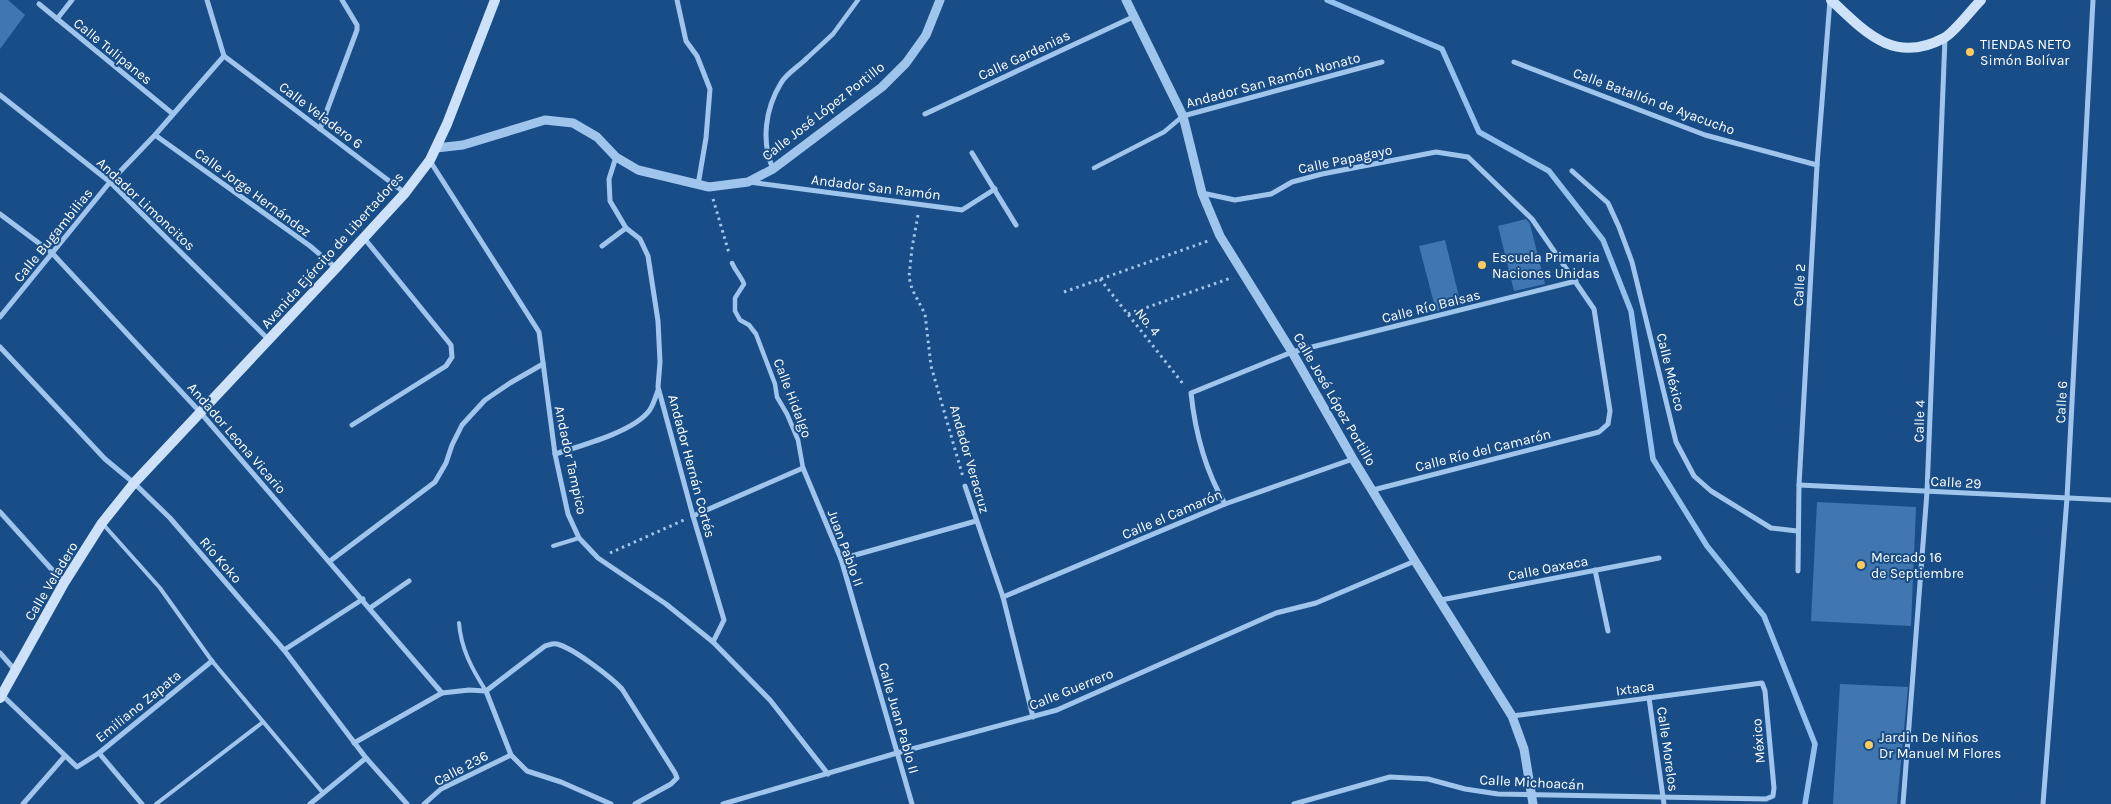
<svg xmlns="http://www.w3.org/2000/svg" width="2111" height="804" font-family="Karla,sans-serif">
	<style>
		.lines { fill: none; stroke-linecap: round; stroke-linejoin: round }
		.stream { stroke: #93c1ef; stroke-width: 5.5 }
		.building { fill: #4177b1 }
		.path { stroke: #a0c5ed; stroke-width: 3; stroke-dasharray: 2.5 4; stroke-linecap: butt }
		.service { stroke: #a0c5ed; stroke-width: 4 }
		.pedestrian { stroke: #a0c5ed; stroke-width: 4.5 }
		.minor { stroke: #a0c5ed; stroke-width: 5 }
		.tertiary { stroke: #a0c5ed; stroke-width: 9 }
		.secondary { stroke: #cde2f9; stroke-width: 10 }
		.poi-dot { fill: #ffcb5c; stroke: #194d87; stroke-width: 2 }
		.labels { text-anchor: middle; stroke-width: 4; stroke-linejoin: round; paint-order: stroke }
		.poi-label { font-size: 14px; fill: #fff; stroke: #194d87; text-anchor: start }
		.street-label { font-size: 14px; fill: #fff; stroke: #194d87 }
	</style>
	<rect width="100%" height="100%" fill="#194d87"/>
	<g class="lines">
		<polyline class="stream" points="1327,0 1442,49 1479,132 1549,171 1603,240 1631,311 1653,459 1707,546 1764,616 1815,744 1805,804"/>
	</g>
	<g class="building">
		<polygon points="0,0 8,0 25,15 0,49"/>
		<polygon points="1526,219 1530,224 1545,284 1514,291 1498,226"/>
		<polygon points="1445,240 1461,305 1436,311 1419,246"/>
		<polygon points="1817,502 1916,507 1911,626 1811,621"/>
		<polygon points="1840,684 1908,687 1897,804 1833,804"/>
	</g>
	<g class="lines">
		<g class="path">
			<polyline points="713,199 729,253"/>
			<polyline points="918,215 912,248 909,277 912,289 925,314 931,366 963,477"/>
			<polyline points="1100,279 1184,385"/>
			<polyline points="1064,292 1208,241"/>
			<polyline points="1128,314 1231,278"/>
			<polyline points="610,553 684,520"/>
		</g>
		<g class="service">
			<polyline points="102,523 160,588 212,661 323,793"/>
			<polyline points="553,546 579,538"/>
			<path d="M 459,623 C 461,649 472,669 486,691"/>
			<polyline points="156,804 263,722"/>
		</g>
		<g class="pedestrian">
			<polyline points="806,59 833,34 858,0"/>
			<polyline points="1094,168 1164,132 1183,116"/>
			<path d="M 732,263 C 736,272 741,276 744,284 L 735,298 L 735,311 L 740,320 L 749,325 L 756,334 L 775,384 L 777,397 L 787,414 L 798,440 L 803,468"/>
		</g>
		<g class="minor">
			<polyline points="207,0 224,56"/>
			<polyline points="677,0 686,41 697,56 710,89 706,138 698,185"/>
			<polyline points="39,4 173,114"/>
			<polyline points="57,19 72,0"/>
			<polyline points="224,56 405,193"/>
			<polyline points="1514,62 1705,135 1817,165"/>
			<polyline points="0,95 110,182 269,340"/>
			<polyline points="925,114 1133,17"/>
			<polyline points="1183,116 1382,62"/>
			<polyline points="320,129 357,30 357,25 342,0"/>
			<polyline points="155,135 310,246 336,268"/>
			<polyline points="972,153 1016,225"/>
			<polyline points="616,157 609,179 610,201 626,228 640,239 648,256 658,321 660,362 658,387 693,516 724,620 713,642"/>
			<polyline points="430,161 539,332 555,454 568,514 579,538 598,558 666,604 713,642 770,700 828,774"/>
			<path d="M 773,169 C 761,142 765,109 781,83 C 786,74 798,67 806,59"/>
			<polyline points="1572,171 1608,203 1619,227 1632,262 1676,442 1694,476 1711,491 1771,528 1797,531"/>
			<polyline points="749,182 962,210 995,189"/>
			<polyline points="1202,193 1235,200 1271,194 1292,182 1322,174 1436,152 1468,157 1532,219 1594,309 1610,411 1608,424 1599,432 1373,490"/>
			<polyline points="0,214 52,253 200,412 442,693"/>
			<polyline points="602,246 626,228"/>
			<polyline points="0,317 110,182 155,135 224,56"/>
			<polyline points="0,347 105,459 134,483 170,518 284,650 366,758 407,804"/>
			<polyline points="352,425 446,366 452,357 451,345 364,238"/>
			<path d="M 555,454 C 580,446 633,432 649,411 C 653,406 656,396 658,390"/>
			<polyline points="1799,485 2111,500"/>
			<polyline points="965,486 1003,597 1033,717"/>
			<path d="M 1225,504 C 1205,470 1195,431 1191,393 L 1292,352 L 1576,281"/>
			<polyline points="0,512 64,583"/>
			<polyline points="693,516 803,468 841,559 912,804"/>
			<polyline points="841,559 976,521"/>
			<polyline points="330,561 435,482 446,463 452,445 462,425 485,400 510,383 543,364"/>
			<polyline points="1595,570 1608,631"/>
			<polyline points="1798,571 1799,485 1817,165 1830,0"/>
			<polyline points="1003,597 1225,504 1353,459"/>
			<polyline points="1441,600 1659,558"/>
			<polyline points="370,608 409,581"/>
			<polyline points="284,650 363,599"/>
			<polyline points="0,653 14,669"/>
			<polyline points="486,691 511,755 527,771 561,782 611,804"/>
			<polyline points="2,695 77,767 99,753 212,661"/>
			<polyline points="1649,698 1664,804"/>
			<path d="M 354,743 L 442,693 L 469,690 L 486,691 L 545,646 C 549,645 553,643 557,644 C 573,648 611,677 622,689 L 675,773 L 677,778 L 671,784 L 635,804"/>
			<polyline points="99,753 142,804"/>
			<polyline points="23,804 65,756"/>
			<polyline points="310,804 366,758"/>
			<polyline points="424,804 441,789 511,755"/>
			<polyline points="723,804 897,753 1057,710 1276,613 1316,603 1415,561"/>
			<polyline points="1294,804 1390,777 1428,779 1465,789 1498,794 1766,799 1773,796 1774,788 1765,691 1762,683 1512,716"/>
			<polyline points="1903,804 1927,492 1945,38"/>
			<polyline points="2043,804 2067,498 2093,0"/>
		</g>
		<g class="tertiary">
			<polyline points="1126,0 1183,116 1202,193 1220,236 1292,352 1353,459 1415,561 1512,716 1524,749 1533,804"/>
			<polyline points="436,148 463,145 545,120 573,123 597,137 616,157 638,170 709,187 748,182 773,169 882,87 906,63 926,35 940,0"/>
		</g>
		<g class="secondary">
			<path d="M 1831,0 C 1865,32 1894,65 1944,38 C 1954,33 1972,9 1981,0"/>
			<polyline points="0,698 64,583 102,523 134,483 336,268 405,193 430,160 447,124 495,0"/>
		</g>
	</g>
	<g class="poi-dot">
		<circle cx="1970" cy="52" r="5"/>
		<circle cx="1482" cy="265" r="5"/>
		<circle cx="1861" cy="565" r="5"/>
		<circle cx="1869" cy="745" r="5"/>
	</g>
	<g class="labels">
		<g class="poi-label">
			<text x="1980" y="49">TIENDAS NETO<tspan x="1980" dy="16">Simón Bolívar</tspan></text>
			<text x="1492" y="262">Escuela Primaria<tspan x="1492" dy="16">Naciones Unidas</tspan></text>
			<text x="1871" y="562">Mercado 16<tspan x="1871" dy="16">de Septiembre</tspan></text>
			<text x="1879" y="742">Jardin De Niños<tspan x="1879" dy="16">Dr Manuel M Flores</tspan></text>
		</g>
		<g class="street-label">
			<text transform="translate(113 51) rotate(39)" y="5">Calle Tulipanes</text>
			<text transform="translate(1024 55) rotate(-25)" y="5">Calle Gardenias</text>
			<text transform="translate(1273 80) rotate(-15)" y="5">Andador San Ramón Nonato</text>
			<text transform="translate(1654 101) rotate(20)" y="5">Calle Batallón de Ayacucho</text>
			<text transform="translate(823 111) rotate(-38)" y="5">Calle José López Portillo</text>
			<text transform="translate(321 115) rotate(37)" y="5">Calle Veladero 6</text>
			<text transform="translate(1345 159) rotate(-12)" y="5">Calle Papagayo</text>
			<text transform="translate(876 187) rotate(7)" y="5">Andador San Ramón</text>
			<text transform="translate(253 192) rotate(36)" y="5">Calle Jorge Hernández</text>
			<text transform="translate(146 204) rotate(43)" y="5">Andador Limoncitos</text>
			<text transform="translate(53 235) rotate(-51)" y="5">Calle Bugambilias</text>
			<text transform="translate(332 250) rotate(-48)" y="5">Avenida Ejército de Libertadores</text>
			<text transform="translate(1799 285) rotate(-87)" y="5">Calle 2</text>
			<text transform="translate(1431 306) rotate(-14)" y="5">Calle Río Balsas</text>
			<text transform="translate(1148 322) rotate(51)" y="5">No. 4</text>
			<text transform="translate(1671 372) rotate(76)" y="5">Calle México</text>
			<text transform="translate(793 398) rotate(69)" y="5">Calle Hidalgo</text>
			<text transform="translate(1335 399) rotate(60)" y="5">Calle José López Portillo</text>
			<text transform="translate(2061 402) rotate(-87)" y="5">Calle 6</text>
			<text transform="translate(1919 421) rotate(-88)" y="5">Calle 4</text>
			<text transform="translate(237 438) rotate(49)" y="5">Andador Leona Vicario</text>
			<text transform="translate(1483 450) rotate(-14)" y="5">Calle Río del Camarón</text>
			<text transform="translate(970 459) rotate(74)" y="5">Andador Veracruz</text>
			<text transform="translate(571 460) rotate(78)" y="5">Andador Tampico</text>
			<text transform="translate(692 466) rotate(75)" y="5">Andador Hernán Cortés</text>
			<text transform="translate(1956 482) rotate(3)" y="5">Calle 29</text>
			<text transform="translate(1172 514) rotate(-23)" y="5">Calle el Camarón</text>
			<text transform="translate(846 548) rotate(70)" y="5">Juan Pablo II</text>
			<text transform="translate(221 560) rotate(49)" y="5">Río Koko</text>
			<text transform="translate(1548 568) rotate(-11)" y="5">Calle Oaxaca</text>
			<text transform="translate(51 581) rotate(-59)" y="5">Calle Veladero</text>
			<text transform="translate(1635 688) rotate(-8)" y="5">Ixtaca</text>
			<text transform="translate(1071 689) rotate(-22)" y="5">Calle Guerrero</text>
			<text transform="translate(138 706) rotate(-39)" y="5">Emiliano Zapata</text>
			<text transform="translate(899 718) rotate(74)" y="5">Calle Juan Pablo II</text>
			<text transform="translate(1758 741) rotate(-95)" y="5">México</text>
			<text transform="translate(1668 749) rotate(82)" y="5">Calle Morelos</text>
			<text transform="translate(461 768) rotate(-28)" y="5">Calle 236</text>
			<text transform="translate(1532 782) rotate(3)" y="5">Calle Michoacán</text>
		</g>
	</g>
</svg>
